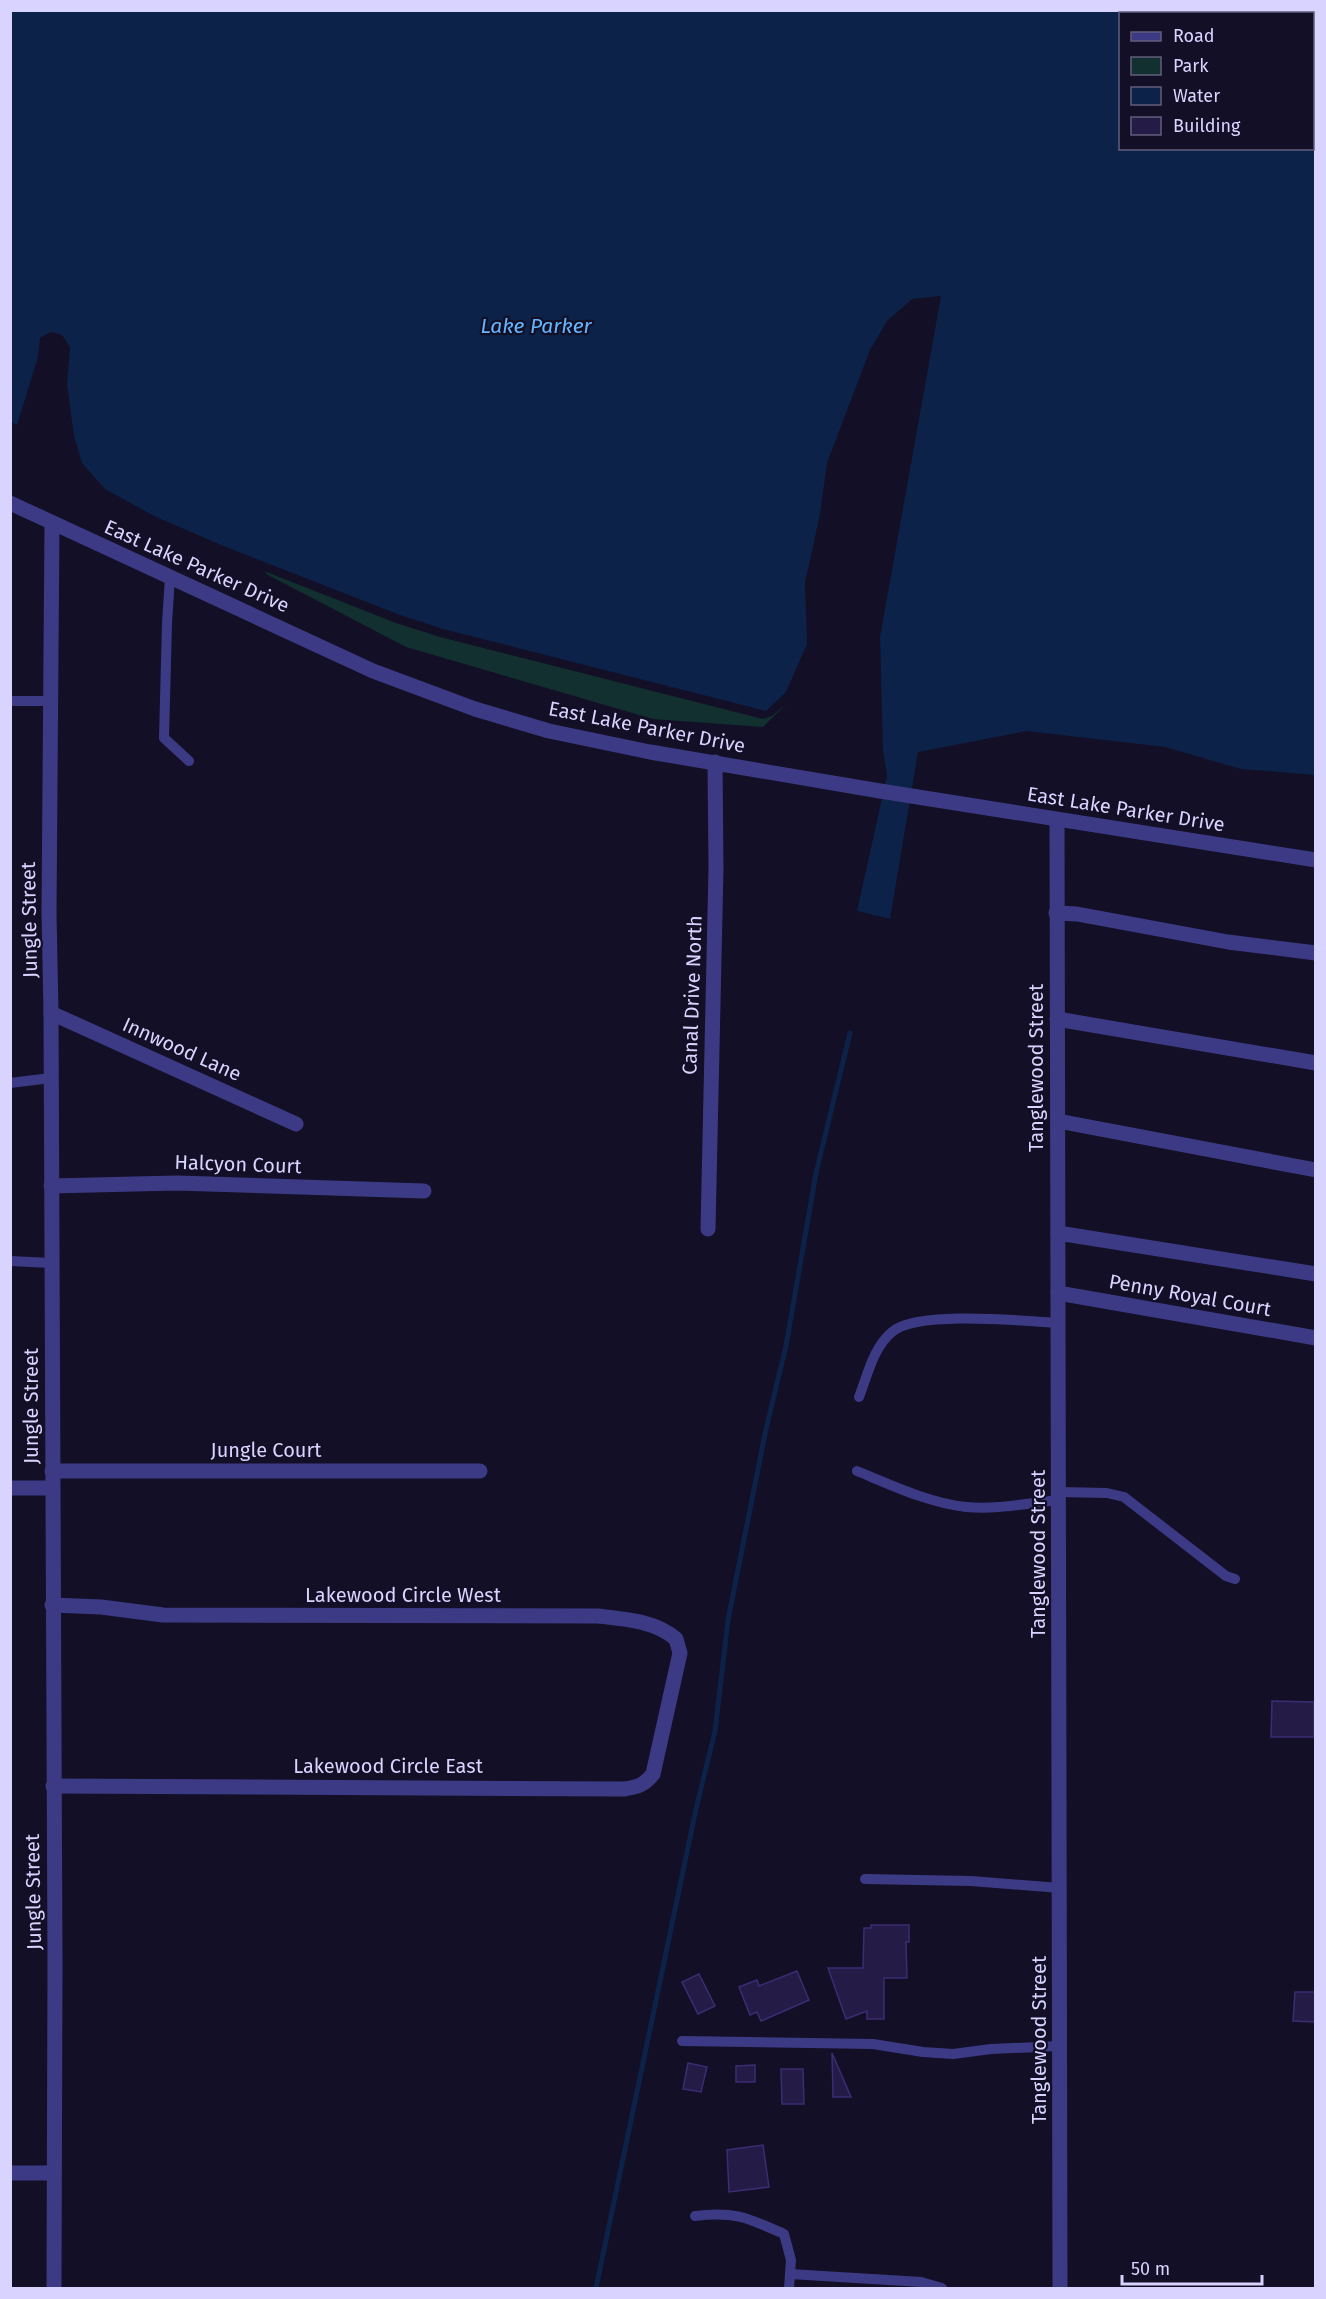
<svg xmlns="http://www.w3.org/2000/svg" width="1326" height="2299" font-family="'Fira Sans',sans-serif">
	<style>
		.green { fill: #12302f }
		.water { fill: #0c2248; fill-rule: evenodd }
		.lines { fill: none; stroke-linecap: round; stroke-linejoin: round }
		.stream { stroke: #0c2248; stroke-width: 5 }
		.building { fill: #241b47; stroke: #3b2d73; stroke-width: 1.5 }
		.service { stroke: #3d3a85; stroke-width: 10 }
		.minor { stroke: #3d3a85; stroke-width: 15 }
		.tertiary { stroke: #3d3a85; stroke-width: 15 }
		.labels { text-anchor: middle; stroke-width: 4.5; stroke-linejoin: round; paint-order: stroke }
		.street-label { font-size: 20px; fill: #d9d4ff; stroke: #130f26 }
		.water-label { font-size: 21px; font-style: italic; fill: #62b6ff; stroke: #130f26 }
	</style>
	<rect width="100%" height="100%" fill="#130f26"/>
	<polygon class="green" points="264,571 396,623 440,637 763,719 772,716 787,703 763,727 653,719 406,647 268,575"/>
	<path class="water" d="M 11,11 L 1315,11 L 1315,775 L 1241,769 L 1165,747 L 1027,731 L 918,752 L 890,919 L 857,911 L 887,776 L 883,750 L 880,637 L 941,296 L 912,299 L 887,321 L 870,350 L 827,463 L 820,514 L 805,583 L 807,644 L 786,692 L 766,711 L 443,629 L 400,615 L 221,545 L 154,516 L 105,489 L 82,463 L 74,436 L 67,384 L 70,347 L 62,335 L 51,332 L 40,338 L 38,357 L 17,425 L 11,422 ZM 1120,14 L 1312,14 L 1312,148 L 1120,148 Z"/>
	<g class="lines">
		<polyline class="stream" points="596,2288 696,1809 715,1731 728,1620 766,1429 786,1346 816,1173 850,1033"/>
	</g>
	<g class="building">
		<polygon points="1272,1701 1314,1702 1314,1737 1271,1737"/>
		<polygon points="871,1925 909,1925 909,1942 906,1942 907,1978 884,1978 884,2019 867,2019 867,2011 846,2019 828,1968 863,1968 864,1928 871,1928"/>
		<polygon points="797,1971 809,2000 761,2021 757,2012 750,2015 739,1987 757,1980 759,1986"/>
		<polygon points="699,1974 715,2006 698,2014 682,1982"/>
		<polygon points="1295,1992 1316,1992 1316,2022 1293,2021"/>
		<polygon points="832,2053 851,2097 833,2097"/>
		<polygon points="688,2063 707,2067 701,2092 683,2089"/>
		<polygon points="755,2065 755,2082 736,2082 736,2066"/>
		<polygon points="781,2069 803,2069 804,2104 782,2104"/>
		<polygon points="763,2145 769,2187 729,2192 727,2150"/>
	</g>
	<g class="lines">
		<g class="service">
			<polyline points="170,577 167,623 164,738 189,761"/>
			<polyline points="10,701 50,701"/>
			<polyline points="10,1083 51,1078"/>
			<polyline points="10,1261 51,1263"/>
			<path d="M 859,1397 C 868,1374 873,1348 892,1332 C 917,1310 1024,1321 1058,1323"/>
			<path d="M 857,1471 C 891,1485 929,1503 966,1507 C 997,1510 1028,1503 1059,1500"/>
			<polyline points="1059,1492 1107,1493 1124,1497 1226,1576 1235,1579"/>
			<polyline points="865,1879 971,1881 1060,1888"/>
			<polyline points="682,2041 873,2044 923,2052 953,2054 991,2049 1060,2046"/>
			<path d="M 695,2216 C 735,2211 748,2218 784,2234 L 791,2260 L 789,2288"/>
			<polyline points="790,2274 921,2282 942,2288"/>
		</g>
		<g class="minor">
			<polyline points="52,523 49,913 51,1013 55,1966 54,2288"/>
			<polyline points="1057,820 1060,2288"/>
			<polyline points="1056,913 1077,914 1228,942 1316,953"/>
			<polyline points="51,1013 296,1124"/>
			<polyline points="1057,1019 1316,1063"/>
			<polyline points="1058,1121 1316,1170"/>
			<polyline points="51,1186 177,1183 424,1191"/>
			<polyline points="708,1229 716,868 715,762"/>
			<polyline points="1058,1233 1316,1274"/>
			<polyline points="1058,1293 1316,1338"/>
			<polyline points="52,1471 480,1471"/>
			<polyline points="10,1488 52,1488"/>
			<path d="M 52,1605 L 101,1607 L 163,1615 L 598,1616 C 625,1619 655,1621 676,1639 L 680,1653 L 653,1774 C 644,1785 638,1787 624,1789 L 53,1786"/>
			<polyline points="10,2173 53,2173"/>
		</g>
		<polyline class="tertiary" points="10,503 373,671 475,709 549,731 650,752 880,791 1316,860"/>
	</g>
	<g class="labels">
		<g class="street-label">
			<text transform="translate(197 566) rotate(24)" y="7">East Lake Parker Drive</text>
			<text transform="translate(647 727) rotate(11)" y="7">East Lake Parker Drive</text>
			<text transform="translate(1126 809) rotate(9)" y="7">East Lake Parker Drive</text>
			<text transform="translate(29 920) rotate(-91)" y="7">Jungle Street</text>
			<text transform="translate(692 995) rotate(-88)" y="7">Canal Drive North</text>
			<text transform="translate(182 1049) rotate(24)" y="7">Innwood Lane</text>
			<text transform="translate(1036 1068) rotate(-90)" y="7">Tanglewood Street</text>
			<text transform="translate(238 1164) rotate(2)" y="7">Halcyon Court</text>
			<text transform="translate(1190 1295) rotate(10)" y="7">Penny Royal Court</text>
			<text transform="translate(31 1406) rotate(-90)" y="7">Jungle Street</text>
			<text x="266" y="1457">Jungle Court</text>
			<text transform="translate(1038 1554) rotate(-90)" y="7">Tanglewood Street</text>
			<text x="403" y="1602">Lakewood Circle West</text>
			<text x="388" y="1773">Lakewood Circle East</text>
			<text transform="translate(33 1892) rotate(-91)" y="7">Jungle Street</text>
			<text transform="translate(1039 2040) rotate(-90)" y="7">Tanglewood Street</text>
		</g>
		<g class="water-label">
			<text x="536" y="333">Lake Parker</text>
		</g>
	</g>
	<rect width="1326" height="2299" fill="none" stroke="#d9d4ff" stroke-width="24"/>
	<rect x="1119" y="12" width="195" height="138" fill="#130f26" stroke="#625e7d" stroke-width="1.5"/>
	<rect x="1131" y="32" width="30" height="9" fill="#3d3a85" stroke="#625e7d" stroke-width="1.5"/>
	<text x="1173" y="42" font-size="18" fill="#d9d4ff">Road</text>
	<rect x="1131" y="57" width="30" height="18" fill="#12302f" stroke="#625e7d" stroke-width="1.5"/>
	<text x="1173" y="72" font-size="18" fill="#d9d4ff">Park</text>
	<rect x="1131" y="87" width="30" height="18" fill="#0c2248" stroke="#625e7d" stroke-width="1.5"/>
	<text x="1173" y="102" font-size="18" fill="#d9d4ff">Water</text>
	<rect x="1131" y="117" width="30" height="18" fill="#241b47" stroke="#625e7d" stroke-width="1.5"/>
	<text x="1173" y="132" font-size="18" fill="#d9d4ff">Building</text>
	<path d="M1122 2275v9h140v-9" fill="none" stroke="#d9d4ff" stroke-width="3"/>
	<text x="1131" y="2275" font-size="18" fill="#d9d4ff" stroke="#130f26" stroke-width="4.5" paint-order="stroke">50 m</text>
</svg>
